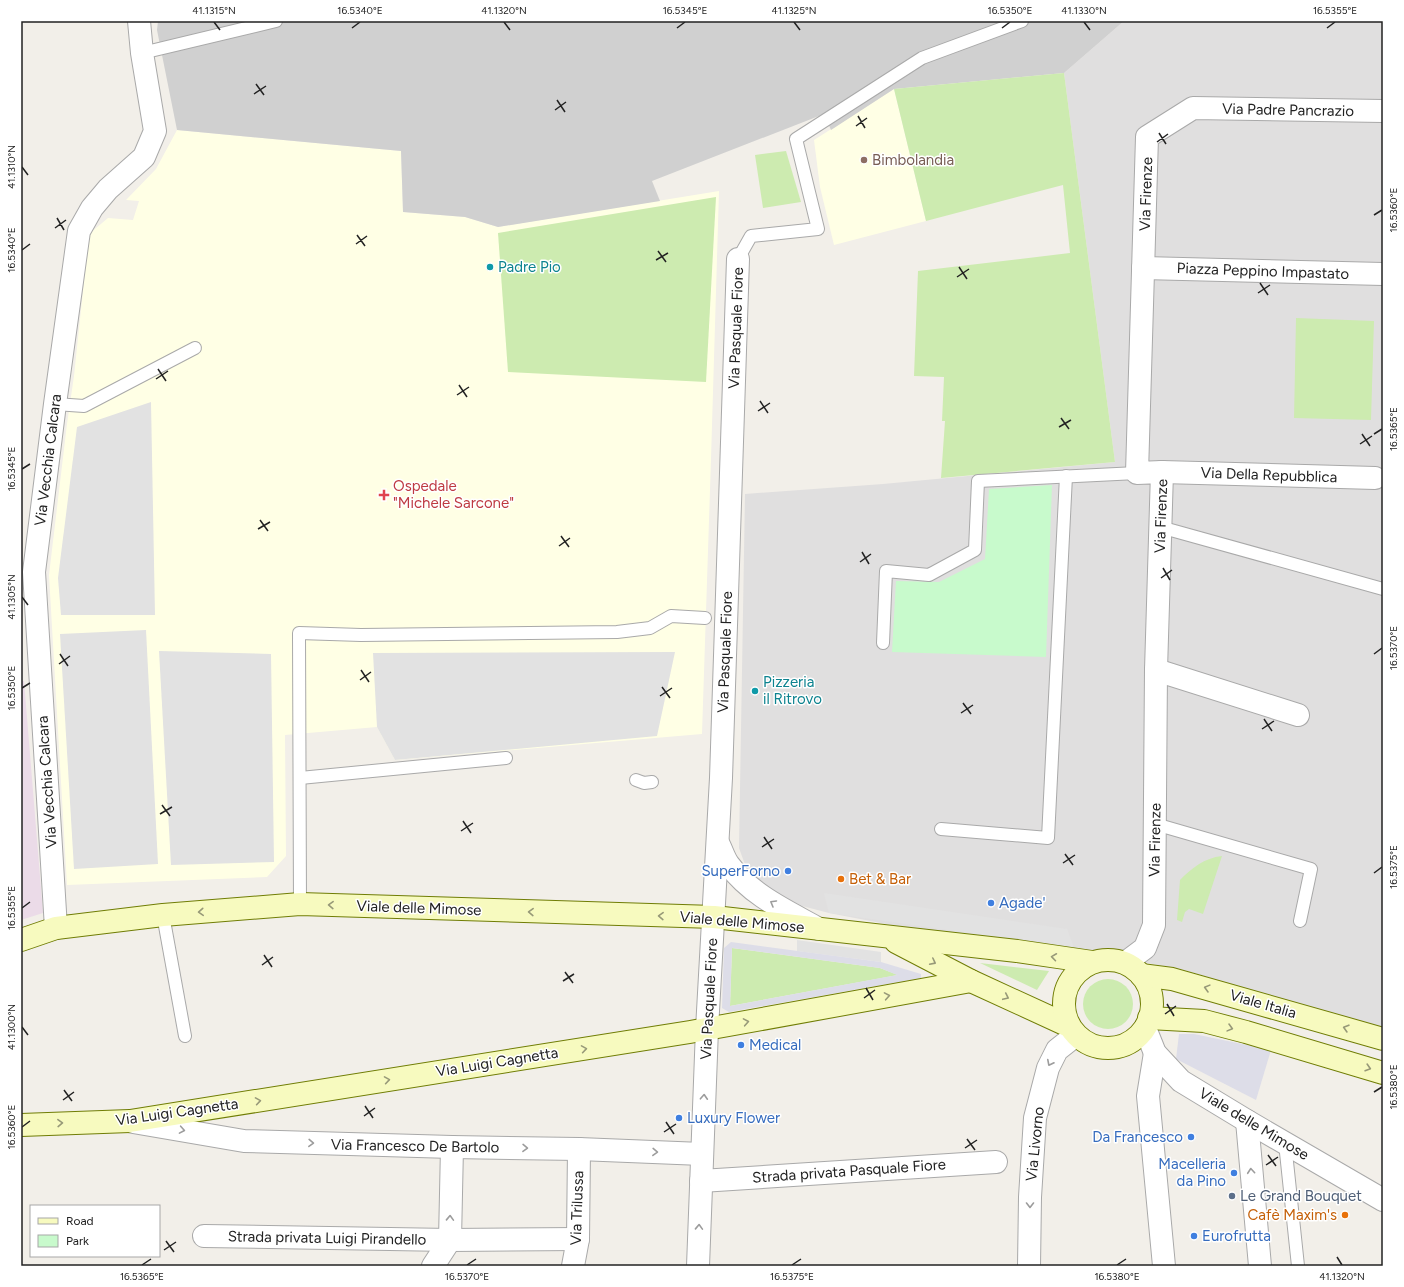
<svg xmlns="http://www.w3.org/2000/svg" width="1404" height="1287" font-family="Figtree,sans-serif">
	<style>
		.residential { fill: #e0dfdf }
		.industrial { fill: #ebdbe8 }
		.education { fill: #ffffe5 }
		.religious { fill: #d0d0d0 }
		.grass { fill: #cdebb0 }
		.park { fill: #c8facc }
		.parking { fill: #e2e2e2 }
		.plaza { fill: #dddde8; fill-rule: evenodd }
		.lines { fill: none; stroke-linecap: round; stroke-linejoin: round }
		.service-casing { stroke: #a9a9a9; stroke-width: 14 }
		.minor-casing { stroke: #a9a9a9; stroke-width: 24 }
		.secondary-casing { stroke: #707d05; stroke-width: 24 }
		.service { stroke: #fff; stroke-width: 12 }
		.minor { stroke: #fff; stroke-width: 22 }
		.secondary { stroke: #f7fabf; stroke-width: 22 }
		.oneway { stroke: #9c9c9c }
		.oneway2 { stroke: #979978 }
		.ticks { fill: none; stroke: #222; stroke-width: 1.5 }
		.education-dot { fill: #8d6e63; stroke: #fff; stroke-width: 1.5 }
		.culture-dot { fill: #0f9aa8; stroke: #fff; stroke-width: 1.5 }
		.health-dot { fill: #e0444e; stroke: #fff; stroke-width: 1.5 }
		.shop-dot { fill: #3f7fe0; stroke: #fff; stroke-width: 1.5 }
		.food-dot { fill: #e8710a; stroke: #fff; stroke-width: 1.5 }
		.service-dot { fill: #5c6f8a; stroke: #fff; stroke-width: 1.5 }
		.labels { text-anchor: middle; stroke-width: 3; stroke-linejoin: round; paint-order: stroke }
		.street-label { font-size: 15px; fill: #222; stroke: #fff }
		.education-label { font-size: 15px; fill: #785e54; stroke: #fff; text-anchor: start }
		.culture-label { font-size: 15px; fill: #0d838f; stroke: #fff; text-anchor: start }
		.health-label { font-size: 15px; fill: #be3a42; stroke: #fff; text-anchor: start }
		.shop-label { font-size: 15px; fill: #366cbe; stroke: #fff; text-anchor: start }
		.food-label { font-size: 15px; fill: #c56008; stroke: #fff; text-anchor: start }
		.service-label { font-size: 15px; fill: #4e5e75; stroke: #fff; text-anchor: start }
		.neatline { fill: none; stroke: #222; stroke-width: 1.5 }
		.ticks-label { font-size: 10px; text-anchor: middle; fill: #222 }
	</style>
	<rect width="100%" height="100%" fill="#f2efe9"/>
	<polygon class="residential" points="1124,21 1383,21 1383,1030 1181,969 1090,953 891,925 829,913 802,906 768,889 747,870 739,848 745,494 883,484 1115,462 1064,73"/>
	<polygon class="industrial" points="21,681 24,681 43,913 21,920"/>
	<g class="education">
		<polygon points="894,89 926,221 834,245 820,187 814,140"/>
		<polygon points="177,130 401,151 403,212 465,217 498,227 719,191 711,459 702,734 395,760 377,727 285,735 286,856 267,877 67,885 49,575 67,424 74,376 89,234 108,218 133,220 139,201 126,200 156,169"/>
	</g>
	<polygon class="religious" points="158,21 1124,21 1064,73 894,89 831,130 824,114 652,181 660,201 498,227 465,217 403,212 401,151 177,130 157,30"/>
	<g class="grass">
		<polygon points="1064,73 1115,462 941,478 945,421 942,421 944,377 914,376 918,271 1070,253 1063,185 926,221 894,89"/>
		<polygon points="786,151 801,202 763,208 755,155"/>
		<polygon points="716,197 706,382 508,372 498,233"/>
		<polygon points="1296,318 1374,321 1371,420 1294,418"/>
		<path d="M 1222,856 L 1203,914 L 1189,909 L 1185,912 L 1182,922 L 1177,920 L 1180,880 C 1192,868 1204,858 1222,856 Z"/>
		<polygon points="732,948 880,968 898,975 730,1006"/>
		<polygon points="980,963 1049,971 1037,990"/>
		<circle cx="1108" cy="1004" r="25"/>
	</g>
	<polygon class="park" points="1052,485 1046,657 892,652 896,581 939,582 985,559 989,489"/>
	<g class="parking">
		<polygon points="151,402 155,615 61,615 58,578 77,427"/>
		<polygon points="146,630 158,864 74,869 60,634"/>
		<polygon points="159,651 271,654 274,862 171,865"/>
		<polygon points="675,652 657,736 395,760 377,727 373,653"/>
		<polygon points="824,893 1067,929 1074,948 829,913"/>
		<polygon points="797,940 881,952 881,962 797,951"/>
	</g>
	<g class="plaza">
		<path d="M 731,942 L 881,962 L 921,974 L 921,978 L 729,1012 L 722,1008 L 724,948 ZM 732,948 L 880,968 L 897,975 L 730,1006 Z"/>
		<polygon points="1179,1034 1194,1034 1271,1050 1256,1100 1176,1059"/>
	</g>
	<g class="lines">
		<g class="service-casing">
			<g id="service">
				<polyline points="142,53 276,21"/>
				<polyline points="738,259 751,236 818,229 796,139 922,58 1022,21"/>
				<polyline points="55,404 84,406 195,348"/>
				<polyline points="1160,527 1383,589"/>
				<polyline points="883,643 886,571 929,575 975,550 978,481 1137,473"/>
				<polyline points="300,778 506,758"/>
				<polyline points="636,780 644,783 652,782"/>
				<polyline points="1155,824 1311,869 1300,921"/>
				<polyline points="941,829 1048,838 1066,476"/>
				<polyline points="300,904 299,633 361,635 617,632 650,628 671,616 705,618"/>
				<polyline points="163,915 185,1036"/>
				<polyline points="1285,1143 1298,1266"/>
			</g>
		</g>
		<g class="minor-casing">
			<g id="minor">
				<polyline points="1143,268 1383,274"/>
				<polyline points="1162,472 1375,478"/>
				<polyline points="1156,670 1298,715"/>
				<path d="M 718,843 C 722,850 724,859 729,865 C 752,896 787,911 819,929"/>
				<polyline points="56,928 34,572 55,404 79,231 92,208 108,189 144,157 155,131 142,53 139,21"/>
				<polyline points="1125,963 1145,948 1154,925 1156,670 1162,472 1137,473 1147,137 1193,108 1383,111"/>
				<polyline points="1145,1028 1155,1053 1181,1081 1247,1121 1383,1200"/>
				<polyline points="1155,1053 1148,1096 1164,1266"/>
				<polyline points="1247,1121 1260,1266"/>
				<polyline points="133,1122 244,1141 452,1147 579,1149 702,1154"/>
				<polyline points="701,1181 996,1162"/>
				<polyline points="204,1236 450,1240 578,1239"/>
				<polyline points="433,1266 450,1240 452,1147"/>
				<polyline points="573,1266 578,1239 579,1149"/>
				<polyline points="698,1266 707,1029 721,778 738,259"/>
				<polyline points="1029,1266 1030,1197 1035,1118 1048,1068 1057,1050 1076,1035"/>
			</g>
		</g>
		<g class="secondary-casing">
			<g id="secondary">
				<polyline points="21,940 56,928 163,915 300,904 714,917 1017,951 1092,962"/>
				<polyline points="896,942 971,981 1069,1026"/>
				<circle cx="1108" cy="1004" r="44"/>
				<polyline points="1141,975 1172,979 1383,1039"/>
				<polyline points="1149,1018 1204,1021 1246,1032 1383,1073"/>
				<polyline points="21,1125 130,1121 690,1032 971,981"/>
			</g>
		</g>
		<use href="#service" class="service"/>
		<use href="#minor" class="minor"/>
		<use href="#secondary" class="secondary"/>
	</g>
	<defs><path id="oneway-chevron" d="M-2-3.5L2.5 0L-2 3.5" fill="none" stroke-width="1.6" stroke-linecap="round" stroke-linejoin="round"/></defs>
	<g class="oneway">
		<use href="#oneway-chevron" transform="translate(773 903) rotate(-150)"/>
		<use href="#oneway-chevron" transform="translate(1050 1063) rotate(117)"/>
		<use href="#oneway-chevron" transform="translate(704 1097) rotate(-87)"/>
		<use href="#oneway-chevron" transform="translate(182 1130) rotate(10)"/>
		<use href="#oneway-chevron" transform="translate(311 1143) rotate(2)"/>
		<use href="#oneway-chevron" transform="translate(525 1148) rotate(1)"/>
		<use href="#oneway-chevron" transform="translate(655 1152) rotate(2)"/>
		<use href="#oneway-chevron" transform="translate(1251 1171) rotate(-95)"/>
		<use href="#oneway-chevron" transform="translate(1030 1205) rotate(90)"/>
		<use href="#oneway-chevron" transform="translate(450 1218) rotate(-88)"/>
		<use href="#oneway-chevron" transform="translate(699 1227) rotate(-88)"/>
	</g>
	<g class="oneway2">
		<use href="#oneway-chevron" transform="translate(331 905) rotate(-178)"/>
		<use href="#oneway-chevron" transform="translate(201 912) rotate(176)"/>
		<use href="#oneway-chevron" transform="translate(531 912) rotate(-178)"/>
		<use href="#oneway-chevron" transform="translate(661 916) rotate(-178)"/>
		<use href="#oneway-chevron" transform="translate(1054 957) rotate(-172)"/>
		<use href="#oneway-chevron" transform="translate(933 962) rotate(27)"/>
		<use href="#oneway-chevron" transform="translate(1207 988) rotate(-165)"/>
		<use href="#oneway-chevron" transform="translate(887 996) rotate(-10)"/>
		<use href="#oneway-chevron" transform="translate(1006 997) rotate(25)"/>
		<use href="#oneway-chevron" transform="translate(746 1022) rotate(-10)"/>
		<use href="#oneway-chevron" transform="translate(1230 1028) rotate(15)"/>
		<use href="#oneway-chevron" transform="translate(1346 1028) rotate(-164)"/>
		<use href="#oneway-chevron" transform="translate(584 1049) rotate(-9)"/>
		<use href="#oneway-chevron" transform="translate(1368 1068) rotate(17)"/>
		<use href="#oneway-chevron" transform="translate(387 1080) rotate(-9)"/>
		<use href="#oneway-chevron" transform="translate(258 1101) rotate(-9)"/>
		<use href="#oneway-chevron" transform="translate(60 1123) rotate(-2)"/>
	</g>
	<path class="ticks" d="M 214,22 L 220,30M 504,22 L 510,30M 794,22 L 800,30M 1084,22 L 1090,30M 352,28 L 360,22M 677,28 L 685,22M 1002,28 L 1010,22M 1327,28 L 1335,22M 256,84 L 264,95M 254,94 L 266,86M 557,100 L 565,112M 555,110 L 566,102M 858,116 L 865,128M 856,126 L 867,118M 1159,133 L 1166,144M 1157,142 L 1168,134M 22,167 L 28,175M 1374,215 L 1382,210M 57,218 L 64,230M 55,228 L 66,220M 357,235 L 365,246M 356,244 L 367,236M 22,250 L 30,244M 658,251 L 666,262M 656,260 L 668,253M 959,267 L 967,279M 957,277 L 969,269M 1260,283 L 1268,295M 1258,293 L 1270,285M 158,369 L 166,381M 156,379 L 168,371M 459,385 L 467,397M 457,395 L 469,387M 760,401 L 768,413M 758,411 L 770,403M 1061,418 L 1069,429M 1059,427 L 1071,420M 1362,434 L 1370,446M 1374,434 L 1382,429M 1360,444 L 1372,436M 22,469 L 30,464M 260,520 L 268,531M 258,529 L 270,522M 561,536 L 569,547M 559,546 L 570,538M 862,552 L 869,564M 860,562 L 871,554M 1163,568 L 1170,580M 1161,578 L 1172,570M 22,597 L 28,605M 60,654 L 68,666M 1374,654 L 1382,648M 59,664 L 70,656M 361,670 L 369,682M 360,680 L 371,672M 662,687 L 670,698M 22,688 L 30,683M 660,696 L 672,688M 963,703 L 971,714M 961,713 L 973,705M 1264,719 L 1272,731M 1262,729 L 1274,721M 162,805 L 170,816M 160,814 L 172,807M 463,821 L 471,833M 461,831 L 473,823M 764,837 L 772,849M 762,847 L 774,839M 1065,854 L 1073,865M 1063,863 L 1075,855M 1374,873 L 1382,867M 22,908 L 30,902M 264,955 L 272,967M 262,965 L 273,957M 565,972 L 573,983M 563,981 L 574,974M 866,988 L 873,1000M 864,998 L 875,990M 1167,1004 L 1174,1016M 1165,1014 L 1176,1006M 22,1027 L 28,1035M 64,1090 L 72,1101M 1374,1092 L 1382,1087M 63,1100 L 74,1092M 365,1106 L 373,1118M 364,1116 L 375,1108M 666,1122 L 674,1134M 22,1127 L 30,1121M 664,1132 L 676,1124M 967,1139 L 975,1150M 965,1148 L 977,1140M 1268,1155 L 1276,1166M 1266,1165 L 1278,1157M 166,1241 L 174,1252M 164,1250 L 176,1242M 1337,1257 L 1342,1265M 142,1265 L 151,1259M 467,1265 L 476,1259M 792,1265 L 801,1259M 1117,1265 L 1126,1259"/>
	<circle class="education-dot" cx="864" cy="160" r="4"/>
	<g class="culture-dot">
		<circle cx="490" cy="267" r="4"/>
		<circle cx="755" cy="691" r="4"/>
	</g>
	<path class="health-dot" d="M382 489h4v4h4v4h-4v4h-4v-4h-4v-4h4z"/>
	<g class="shop-dot">
		<circle cx="788" cy="871" r="4"/>
		<circle cx="991" cy="903" r="4"/>
		<circle cx="741" cy="1045" r="4"/>
		<circle cx="679" cy="1118" r="4"/>
		<circle cx="1191" cy="1137" r="4"/>
		<circle cx="1234" cy="1173" r="4"/>
		<circle cx="1194" cy="1236" r="4"/>
	</g>
	<g class="food-dot">
		<circle cx="841" cy="879" r="4"/>
		<circle cx="1345" cy="1215" r="4"/>
	</g>
	<circle class="service-dot" cx="1232" cy="1196" r="4"/>
	<g class="labels">
		<g class="street-label">
			<text transform="translate(1288 110) rotate(1)" y="5">Via Padre Pancrazio</text>
			<text transform="translate(1146 194) rotate(-88)" y="5">Via Firenze</text>
			<text transform="translate(1263 271) rotate(2)" y="5">Piazza Peppino Impastato</text>
			<text transform="translate(736 328) rotate(-88)" y="5">Via Pasquale Fiore</text>
			<text transform="translate(48 460) rotate(-83)" y="5">Via Vecchia Calcara</text>
			<text transform="translate(1269 475) rotate(2)" y="5">Via Della Repubblica</text>
			<text transform="translate(1161 516) rotate(-88)" y="5">Via Firenze</text>
			<text transform="translate(725 652) rotate(-88)" y="5">Via Pasquale Fiore</text>
			<text transform="translate(47 782) rotate(-94)" y="5">Via Vecchia Calcara</text>
			<text transform="translate(1155 840) rotate(-89)" y="5">Via Firenze</text>
			<text transform="translate(419 908) rotate(2)" y="5">Viale delle Mimose</text>
			<text transform="translate(742 922) rotate(5)" y="5">Viale delle Mimose</text>
			<text transform="translate(709 999) rotate(-87)" y="5">Via Pasquale Fiore</text>
			<text transform="translate(1263 1004) rotate(16)" y="5">Viale Italia</text>
			<text transform="translate(497 1062) rotate(-9)" y="5">Via Luigi Cagnetta</text>
			<text transform="translate(177 1112) rotate(-8)" y="5">Via Luigi Cagnetta</text>
			<text transform="translate(1254 1124) rotate(31)" y="5">Viale delle Mimose</text>
			<text transform="translate(1035 1144) rotate(-84)" y="5">Via Livorno</text>
			<text transform="translate(415 1146) rotate(1)" y="5">Via Francesco De Bartolo</text>
			<text transform="translate(849 1171) rotate(-4)" y="5">Strada privata Pasquale Fiore</text>
			<text transform="translate(577 1208) rotate(-88)" y="5">Via Trilussa</text>
			<text transform="translate(327 1238) rotate(1)" y="5">Strada privata Luigi Pirandello</text>
		</g>
		<g class="education-label">
			<text x="872" y="165">Bimbolandia</text>
		</g>
		<g class="culture-label">
			<text x="498" y="272">Padre Pio</text>
			<text x="763" y="687">Pizzeria<tspan x="763" dy="17">il Ritrovo</tspan></text>
		</g>
		<g class="health-label">
			<text x="393" y="491">Ospedale<tspan x="393" dy="17">"Michele Sarcone"</tspan></text>
		</g>
		<g class="shop-label">
			<text x="780" y="876" text-anchor="end">SuperForno</text>
			<text x="999" y="908">Agade'</text>
			<text x="749" y="1050">Medical</text>
			<text x="687" y="1123">Luxury Flower</text>
			<text x="1183" y="1142" text-anchor="end">Da Francesco</text>
			<text x="1226" y="1169" text-anchor="end">Macelleria<tspan x="1226" dy="17">da Pino</tspan></text>
			<text x="1202" y="1241">Eurofrutta</text>
		</g>
		<g class="food-label">
			<text x="849" y="884">Bet &amp; Bar</text>
			<text x="1337" y="1220" text-anchor="end">Cafè Maxim's</text>
		</g>
		<g class="service-label">
			<text x="1240" y="1201">Le Grand Bouquet</text>
		</g>
	</g>
	<rect width="1404" height="1287" fill="none" stroke="#ffffff" stroke-width="44"/>
	<rect x="30" y="1205" width="130" height="52" fill="#ffffff" stroke="#a7a7a7"/>
	<rect x="38" y="1218" width="20" height="6" fill="#f7fabf" stroke="#a7a7a7"/>
	<text x="66" y="1225" font-size="12" fill="#222222">Road</text>
	<rect x="38" y="1235" width="20" height="12" fill="#c8facc" stroke="#a7a7a7"/>
	<text x="66" y="1245" font-size="12" fill="#222222">Park</text>
	<rect x="22" y="22" width="1360" height="1243" class="neatline"/>
	<g class="ticks-label">
		<text x="214" y="14">41.1315°N</text>
		<text x="360" y="14">16.5340°E</text>
		<text x="504" y="14">41.1320°N</text>
		<text x="685" y="14">16.5345°E</text>
		<text x="794" y="14">41.1325°N</text>
		<text x="1010" y="14">16.5350°E</text>
		<text x="1084" y="14">41.1330°N</text>
		<text x="1335" y="14">16.5355°E</text>
		<text transform="translate(11 167) rotate(-90)" y="4">41.1310°N</text>
		<text transform="translate(1393 210) rotate(-90)" y="4">16.5360°E</text>
		<text transform="translate(11 250) rotate(-90)" y="4">16.5340°E</text>
		<text transform="translate(1393 429) rotate(-90)" y="4">16.5365°E</text>
		<text transform="translate(11 469) rotate(-90)" y="4">16.5345°E</text>
		<text transform="translate(11 597) rotate(-90)" y="4">41.1305°N</text>
		<text transform="translate(1393 648) rotate(-90)" y="4">16.5370°E</text>
		<text transform="translate(11 688) rotate(-90)" y="4">16.5350°E</text>
		<text transform="translate(1393 867) rotate(-90)" y="4">16.5375°E</text>
		<text transform="translate(11 908) rotate(-90)" y="4">16.5355°E</text>
		<text transform="translate(11 1027) rotate(-90)" y="4">41.1300°N</text>
		<text transform="translate(1393 1087) rotate(-90)" y="4">16.5380°E</text>
		<text transform="translate(11 1127) rotate(-90)" y="4">16.5360°E</text>
		<text x="142" y="1280">16.5365°E</text>
		<text x="467" y="1280">16.5370°E</text>
		<text x="792" y="1280">16.5375°E</text>
		<text x="1117" y="1280">16.5380°E</text>
		<text x="1342" y="1280">41.1320°N</text>
	</g>
</svg>
